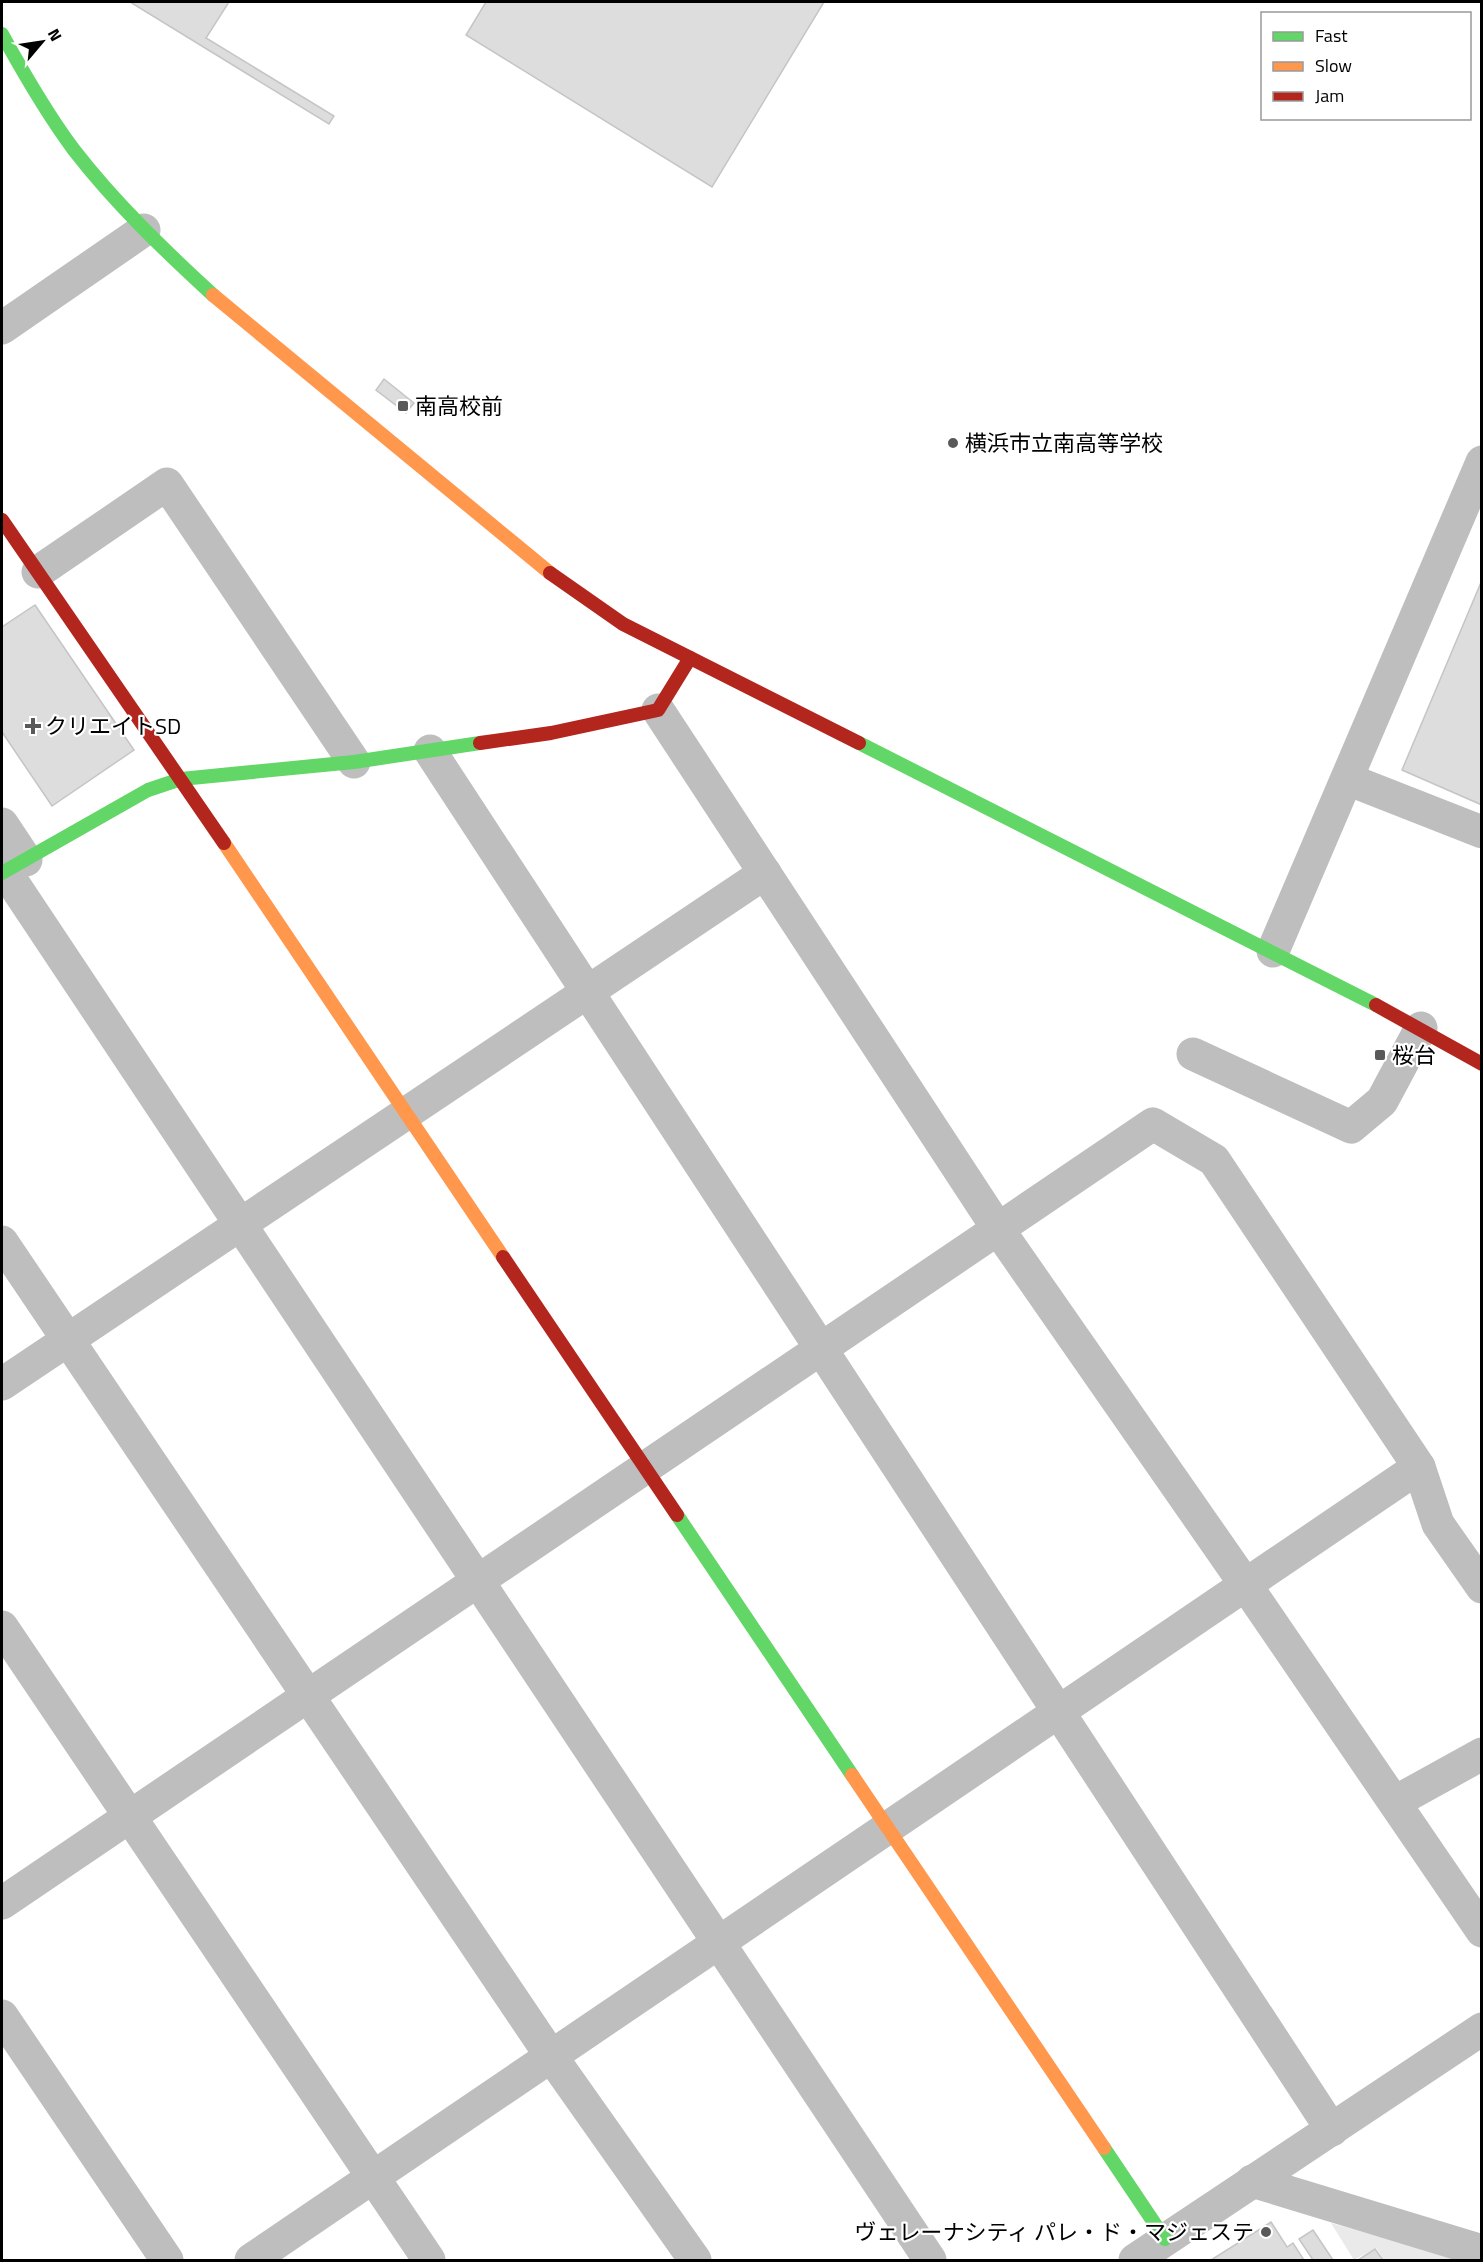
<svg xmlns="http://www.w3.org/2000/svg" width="1483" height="2262" font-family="'Titillium Web','Noto Sans JP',sans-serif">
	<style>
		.green { fill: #eaeaea }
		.building { fill: #ddd; stroke: #c5c5c5; stroke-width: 1.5 }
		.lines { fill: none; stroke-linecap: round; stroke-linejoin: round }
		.street { stroke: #bebebe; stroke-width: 33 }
		.fast { stroke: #63d668; stroke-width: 14 }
		.slow { stroke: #ff974d; stroke-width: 14 }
		.jam { stroke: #b3261e; stroke-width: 14 }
		.poi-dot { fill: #595959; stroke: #fff; stroke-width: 2 }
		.labels { text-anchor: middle; stroke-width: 4.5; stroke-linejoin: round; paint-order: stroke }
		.poi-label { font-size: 22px; fill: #000; stroke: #fff; text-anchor: start }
	</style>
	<rect width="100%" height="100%" fill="#fff"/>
	<polygon class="green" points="1331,2223 1451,2257 1462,2260 1384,2260 1376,2248 1354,2260"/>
	<g class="building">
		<polygon points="130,2 229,2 206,38 334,116 329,124"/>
		<polygon points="486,2 824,2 712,187 466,35"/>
		<polygon points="384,379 414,403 406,413 376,390"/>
		<polygon points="1482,580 1482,805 1402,770"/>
		<polygon points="35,605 134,750 52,806 2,732 2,627"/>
		<polygon points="1271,2222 1287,2247 1293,2243 1304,2260 1211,2260"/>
		<polygon points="1313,2230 1333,2260 1313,2260 1299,2239"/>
		<polygon points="1375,2249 1383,2260 1358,2260"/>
	</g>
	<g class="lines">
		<g class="street">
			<polyline points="2,328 144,230"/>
			<polyline points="38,572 167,484 354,762"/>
			<polyline points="658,710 998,1229 1245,1584 1482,1931"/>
			<polyline points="430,751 1332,2130"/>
			<polyline points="1347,779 1482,832"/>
			<polyline points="2,824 26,860"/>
			<polyline points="5,871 930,2260"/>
			<polyline points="1273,951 1482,462"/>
			<polyline points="1193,1054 1351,1127 1382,1101 1421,1028"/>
			<polyline points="2,1242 551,2056 695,2260"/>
			<polyline points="2,1384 765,873"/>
			<polyline points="2,1627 429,2260"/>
			<polyline points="1395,1802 1482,1754"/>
			<polyline points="2,1903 1153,1124 1214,1160 1419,1467 1438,1524 1482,1587"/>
			<polyline points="2,2016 167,2260"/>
			<polyline points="1252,2181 1482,2251"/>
			<polyline points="251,2260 1419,1467"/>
			<polyline points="1135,2260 1482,2029"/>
		</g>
		<g class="fast">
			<path d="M 2,34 C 24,74 47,114 74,150 C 115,203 164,250 213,295"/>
			<polyline points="859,743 1376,1005"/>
			<polyline points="2,873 148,790 181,779 354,762 480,743"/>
			<polyline points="677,1515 852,1775"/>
			<polyline points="1104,2148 1165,2239"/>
		</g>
		<g class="slow">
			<polyline points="213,295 550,573"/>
			<polyline points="224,843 503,1257"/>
			<polyline points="852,1775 1104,2148"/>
		</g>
		<g class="jam">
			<polyline points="2,520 224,843"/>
			<polyline points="550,573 623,624 859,743"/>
			<polyline points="480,743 551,733 658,710 690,658"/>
			<polyline points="1376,1005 1482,1064"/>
			<polyline points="503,1257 677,1515"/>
		</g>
	</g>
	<g class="poi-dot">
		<rect x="397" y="400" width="12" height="12" rx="3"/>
		<circle cx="953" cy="443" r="6"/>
		<path d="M30 717h6v6h6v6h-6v6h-6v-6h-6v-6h6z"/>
		<rect x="1374" y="1049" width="12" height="12" rx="3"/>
		<circle cx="1266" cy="2232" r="6"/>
	</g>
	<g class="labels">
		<g class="poi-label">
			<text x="415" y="414">南高校前</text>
			<text x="965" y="451">横浜市立南高等学校</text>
			<text x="45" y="734">クリエイトSD</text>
			<text x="1392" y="1063">桜台</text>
			<text x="1254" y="2240" text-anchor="end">ヴェレーナシティ パレ・ド・マジェステ</text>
		</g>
	</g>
	<rect width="1483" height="2262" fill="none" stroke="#000000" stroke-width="6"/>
	<rect x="1261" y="12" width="210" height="108" fill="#ffffff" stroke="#999999" stroke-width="1.5"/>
	<rect x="1273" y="32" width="30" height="9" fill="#63d668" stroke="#999999" stroke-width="1.5"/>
	<text x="1315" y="42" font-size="18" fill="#000000">Fast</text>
	<rect x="1273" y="62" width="30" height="9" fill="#ff974d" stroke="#999999" stroke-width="1.5"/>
	<text x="1315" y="72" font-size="18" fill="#000000">Slow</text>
	<rect x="1273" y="92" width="30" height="9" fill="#b3261e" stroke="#999999" stroke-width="1.5"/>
	<text x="1315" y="102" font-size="18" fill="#000000">Jam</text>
	<g transform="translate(42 42) rotate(61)" stroke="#ffffff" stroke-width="4.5" paint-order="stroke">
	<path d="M0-4.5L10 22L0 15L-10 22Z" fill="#000000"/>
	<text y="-9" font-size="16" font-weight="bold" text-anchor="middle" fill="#000000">N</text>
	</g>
</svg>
